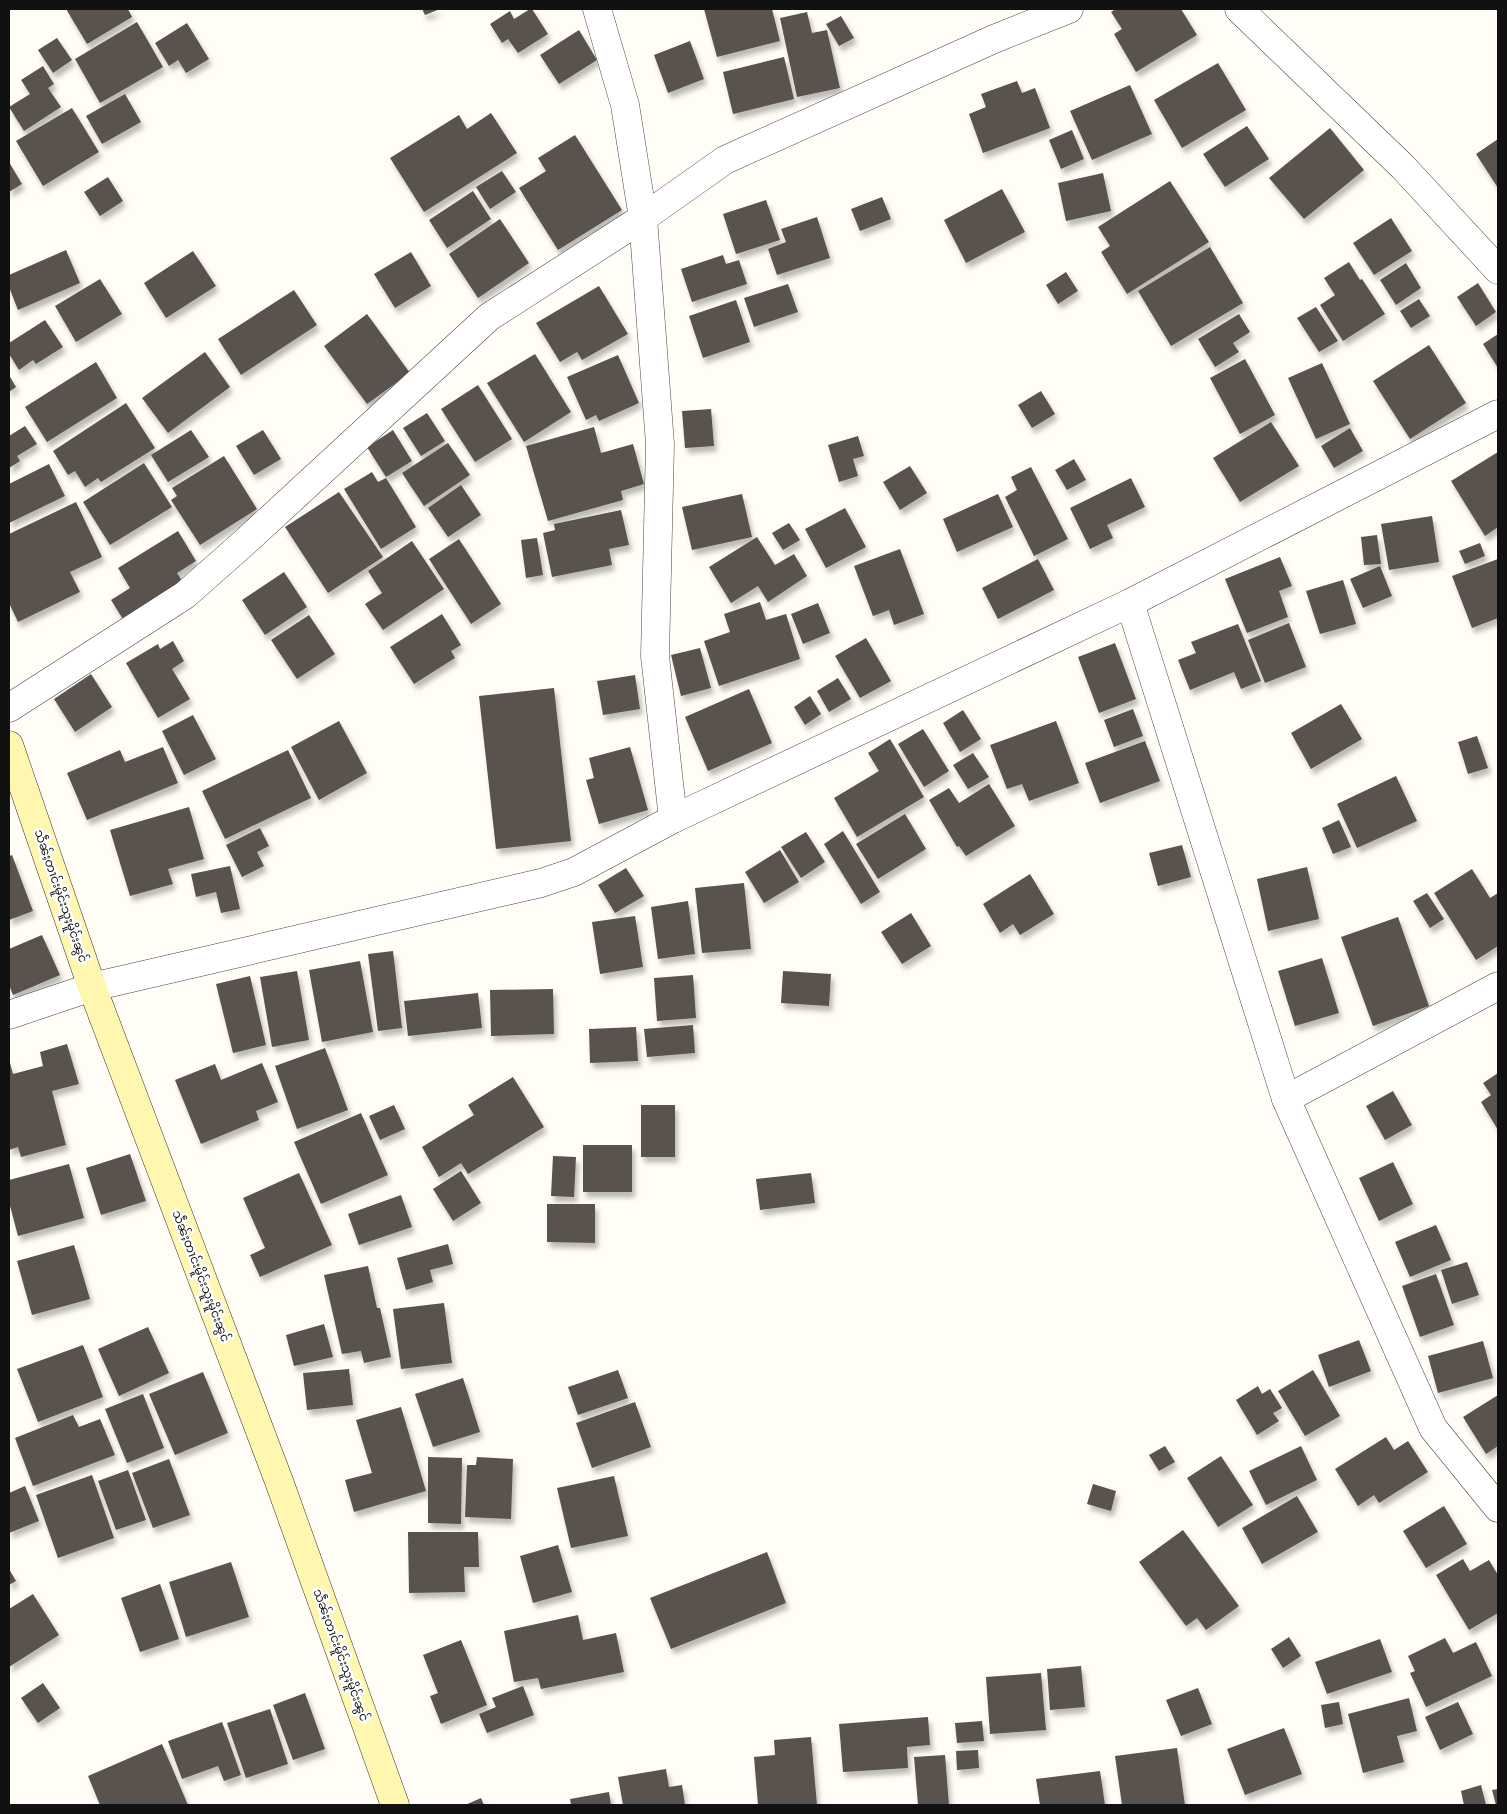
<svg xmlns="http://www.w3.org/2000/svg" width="1507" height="1814" font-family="'Times New Roman','Noto Sans Myanmar',serif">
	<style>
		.building { fill: #5a524d; filter: url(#shadow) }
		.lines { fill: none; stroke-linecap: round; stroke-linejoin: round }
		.street-casing { stroke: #444; stroke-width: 29 }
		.secondary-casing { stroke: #333; stroke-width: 29 }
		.street { stroke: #fff; stroke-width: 28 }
		.secondary { stroke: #fff6b0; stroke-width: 28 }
		.labels { text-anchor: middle; stroke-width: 5; stroke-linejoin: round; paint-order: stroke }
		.street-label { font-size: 12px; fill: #111; stroke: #fff }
	</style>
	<defs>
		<filter id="shadow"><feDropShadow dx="3" dy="5.5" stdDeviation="2.5" flood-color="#0004"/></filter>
	</defs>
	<rect width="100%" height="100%" fill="#fffdf5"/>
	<g class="building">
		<polygon points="66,9 128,9 132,17 87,44"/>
		<polygon points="422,9 440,9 425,15"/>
		<polygon points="530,9 532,9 548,34 518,53 508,39 502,43 490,24 510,11 514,19"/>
		<polygon points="704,9 772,9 780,41 717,57"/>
		<polygon points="1116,9 1181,9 1197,35 1136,72 1114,34 1122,29 1111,12"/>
		<polygon points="807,12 812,33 827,30 840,88 797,97 780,18"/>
		<polygon points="841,16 854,38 839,46 826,24"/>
		<polygon points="137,22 163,67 100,103 75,59"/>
		<polygon points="187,23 209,59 186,73 178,60 169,66 155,43"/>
		<polygon points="579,30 597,60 559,84 540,55"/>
		<polygon points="57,38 72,60 53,73 38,50"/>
		<polygon points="690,41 704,79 668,93 654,55"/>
		<polygon points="784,57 794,99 733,114 723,72"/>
		<polygon points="1218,63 1246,110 1182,148 1154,100"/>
		<polygon points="43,66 54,84 48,88 61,107 24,131 9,107 30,94 21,80"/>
		<polygon points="1017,81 1022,93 1035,88 1050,128 983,153 969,114 986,107 981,94"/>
		<polygon points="1130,85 1152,134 1092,160 1070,111"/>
		<polygon points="125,94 141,122 102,144 86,116"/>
		<polygon points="72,108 99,152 43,186 16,141"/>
		<polygon points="491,113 517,153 424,212 390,158 459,115 467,129"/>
		<polygon points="1247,126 1269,159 1225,187 1203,154"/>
		<polygon points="1330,128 1364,170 1304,219 1269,178"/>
		<polygon points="1072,130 1084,159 1061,169 1049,140"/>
		<polygon points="575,135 622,210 558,250 519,188 546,171 538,158"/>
		<polygon points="1498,139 1498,188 1476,154"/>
		<polygon points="9,162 22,184 9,192"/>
		<polygon points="502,171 516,192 490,209 476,187"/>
		<polygon points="1103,173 1111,211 1066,221 1058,183"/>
		<polygon points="108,177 123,201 100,216 84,192"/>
		<polygon points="1170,181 1209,242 1127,294 1101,252 1110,246 1098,227"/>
		<polygon points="1002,189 1025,232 966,263 944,220"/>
		<polygon points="473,191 491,219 447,248 429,220"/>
		<polygon points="882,197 891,219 860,231 851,209"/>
		<polygon points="766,200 780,240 736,254 723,214"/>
		<polygon points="817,217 830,258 777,275 768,249 786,242 781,229"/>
		<polygon points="1391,218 1412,251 1374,275 1353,243"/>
		<polygon points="500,219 529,263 478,298 449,254"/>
		<polygon points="1210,247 1243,303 1171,346 1138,291"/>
		<polygon points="66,250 80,283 18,310 9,287 9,275"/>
		<polygon points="193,251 216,286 166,318 144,283"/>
		<polygon points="411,252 431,286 395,308 374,274"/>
		<polygon points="723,255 726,264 739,260 747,284 692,302 681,269"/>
		<polygon points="1349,262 1360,280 1362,279 1385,314 1343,341 1320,305 1335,295 1324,278"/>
		<polygon points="1406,263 1421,288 1396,305 1380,280"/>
		<polygon points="1066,272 1078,291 1058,304 1046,285"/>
		<polygon points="100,279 122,314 76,342 55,306"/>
		<polygon points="1478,283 1496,312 1476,326 1457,297"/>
		<polygon points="788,284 798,312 754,327 744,298"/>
		<polygon points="599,286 628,334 582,360 577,352 560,362 536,323"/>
		<polygon points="294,290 317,325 241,375 218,339"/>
		<polygon points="1419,299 1430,316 1411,328 1400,311"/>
		<polygon points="736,300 750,342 703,358 689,316"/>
		<polygon points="1316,307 1338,341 1319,352 1297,318"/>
		<polygon points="367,314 410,373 367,404 324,346"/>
		<polygon points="1239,314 1250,332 1233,343 1239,352 1215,367 1198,339"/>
		<polygon points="45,320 63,347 36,364 33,360 19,370 9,354 9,343"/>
		<polygon points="1498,334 1498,368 1483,344"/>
		<polygon points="1429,345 1466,403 1410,439 1373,381"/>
		<polygon points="205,352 230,387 168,433 142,398"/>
		<polygon points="535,354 571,412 524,442 487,383"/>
		<polygon points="618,355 639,403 599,421 596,415 586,420 567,377"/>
		<polygon points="1245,359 1275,415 1240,434 1210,378"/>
		<polygon points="96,362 117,398 47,442 25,407"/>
		<polygon points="1322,363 1350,424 1316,439 1288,378"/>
		<polygon points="9,375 16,387 9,392"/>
		<polygon points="478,385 512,439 475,462 441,409"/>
		<polygon points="1041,391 1055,414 1032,428 1018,405"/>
		<polygon points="126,403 155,448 101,482 98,478 85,487 75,471 68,475 53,451"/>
		<polygon points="711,409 714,446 685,448 682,411"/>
		<polygon points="427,413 445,441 421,456 403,428"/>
		<polygon points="1271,422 1299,466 1240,502 1213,458"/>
		<polygon points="25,426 37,444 17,456 20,461 9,468 9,436"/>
		<polygon points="594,427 601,453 633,444 644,484 621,491 623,500 548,521 526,446"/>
		<polygon points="1350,428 1363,451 1334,468 1321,446"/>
		<polygon points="191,430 209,457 168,482 151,455"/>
		<polygon points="263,430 281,459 254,475 236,446"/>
		<polygon points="393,430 412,461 386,477 367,447"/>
		<polygon points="858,436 864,456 853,459 858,476 839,482 828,445"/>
		<polygon points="448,443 470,475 424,506 402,473"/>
		<polygon points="1498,452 1498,527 1485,536 1451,481"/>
		<polygon points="224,456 257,509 200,545 171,500 177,496 172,488"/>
		<polygon points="1074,459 1086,480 1067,490 1055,470"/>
		<polygon points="144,463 172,507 110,545 83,502"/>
		<polygon points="49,464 65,496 9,523 9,484"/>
		<polygon points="910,466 927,493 900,510 883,482"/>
		<polygon points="1031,467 1068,539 1034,556 1005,497 1017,490 1011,477"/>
		<polygon points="372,472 378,482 386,478 416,527 381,549 344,489"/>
		<polygon points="1131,478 1145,507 1107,525 1113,538 1090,549 1070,508"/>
		<polygon points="461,485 481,515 448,537 428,508"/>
		<polygon points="339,492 383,557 328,593 285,527"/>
		<polygon points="742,494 752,537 692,550 682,507"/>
		<polygon points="998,494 1013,527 957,552 943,519"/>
		<polygon points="76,502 102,557 70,572 80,592 18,622 9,603 9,534"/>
		<polygon points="845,508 866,547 826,568 805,529"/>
		<polygon points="621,510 629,545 609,549 612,565 552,577 543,533 555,530 554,524"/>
		<polygon points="1432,516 1439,562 1389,570 1381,524"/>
		<polygon points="789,523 800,540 783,550 772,533"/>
		<polygon points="178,531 196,561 177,573 186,587 126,624 111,600 130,588 118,568"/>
		<polygon points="1377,535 1381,564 1364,565 1361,537"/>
		<polygon points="757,537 775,565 794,554 807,576 768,602 758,586 731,603 709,567"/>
		<polygon points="537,538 543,575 526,578 521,540"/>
		<polygon points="459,539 501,604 471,624 429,559"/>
		<polygon points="412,541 444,589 383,630 365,604 382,593 368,571"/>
		<polygon points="1480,543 1485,556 1465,564 1459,551"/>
		<polygon points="900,549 924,614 894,625 889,610 873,616 854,566"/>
		<polygon points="1280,557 1292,586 1279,591 1288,617 1247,633 1225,579"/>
		<polygon points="1038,559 1054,590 998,619 982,588"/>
		<polygon points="1498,559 1498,618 1472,628 1452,576"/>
		<polygon points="1380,566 1392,596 1363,608 1350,579"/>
		<polygon points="284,572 307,607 265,635 242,600"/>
		<polygon points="1343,580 1356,624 1320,634 1306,591"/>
		<polygon points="760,602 766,620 786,614 800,659 719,686 704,641 730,632 724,614"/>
		<polygon points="818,603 830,633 803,644 791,614"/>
		<polygon points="442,614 461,645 451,651 455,658 414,684 390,647"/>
		<polygon points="309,615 335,654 297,679 271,640"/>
		<polygon points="1289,623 1306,667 1265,683 1248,640"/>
		<polygon points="1238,624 1261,681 1241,689 1234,672 1190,690 1178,660 1196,653 1191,642"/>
		<polygon points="866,638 891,681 860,698 835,656"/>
		<polygon points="173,641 184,661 172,669 190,699 158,718 126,663 158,644 160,649"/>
		<polygon points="1115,643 1136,699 1099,713 1078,657"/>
		<polygon points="700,648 711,688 681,696 671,655"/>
		<polygon points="91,674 112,707 75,732 54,699"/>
		<polygon points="635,675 640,709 603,715 597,681"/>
		<polygon points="838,678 851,699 829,712 817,691"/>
		<polygon points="554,688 571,841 496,849 479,696"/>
		<polygon points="749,689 772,743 708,771 685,717"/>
		<polygon points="810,696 821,714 805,725 794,707"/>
		<polygon points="1341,704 1362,739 1311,769 1291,733"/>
		<polygon points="1133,709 1143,736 1114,747 1104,720"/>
		<polygon points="963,710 981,739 960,752 943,723"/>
		<polygon points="193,715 216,759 184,775 162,731"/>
		<polygon points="339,721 367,773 319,800 291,747"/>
		<polygon points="1056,721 1079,783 1029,801 1022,784 1007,789 990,745"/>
		<polygon points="923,729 949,771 924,787 898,744"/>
		<polygon points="1477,736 1488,768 1468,774 1458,742"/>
		<polygon points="890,739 924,797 857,837 834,798 879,771 868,753"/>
		<polygon points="1145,741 1160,781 1100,803 1085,763"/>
		<polygon points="163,747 178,783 87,820 67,773 120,750 125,762"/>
		<polygon points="630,747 648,810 599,824 586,780 594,778 589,758"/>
		<polygon points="288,750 311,798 225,839 202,791"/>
		<polygon points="973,753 989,777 968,789 953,765"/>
		<polygon points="1396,776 1417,821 1357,848 1337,804"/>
		<polygon points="989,784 1015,826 966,856 959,846 957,847 929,800 949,788 959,803"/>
		<polygon points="189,807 204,859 168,869 173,884 130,896 110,830"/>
		<polygon points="905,814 926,849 878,879 856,844"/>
		<polygon points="1339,820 1351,847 1333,854 1322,828"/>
		<polygon points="260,828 269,846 257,852 264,866 242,877 226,845"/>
		<polygon points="843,831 880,892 861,904 824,844"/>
		<polygon points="806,832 825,862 801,878 781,847"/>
		<polygon points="1182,845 1191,877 1158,886 1149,853"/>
		<polygon points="780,850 799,882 764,903 745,872"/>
		<polygon points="12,855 33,911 9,920 9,856"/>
		<polygon points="230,866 240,909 221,913 216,892 196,897 191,874"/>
		<polygon points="1307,867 1319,919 1268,931 1257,879"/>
		<polygon points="626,868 644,896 615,913 598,885"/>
		<polygon points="1472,869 1490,898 1498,893 1498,946 1476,960 1434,893"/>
		<polygon points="1030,874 1054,914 1020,935 1013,924 1000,933 983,904"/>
		<polygon points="744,883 751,949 702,953 695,888"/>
		<polygon points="1427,893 1444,919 1430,928 1413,901"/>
		<polygon points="688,901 695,954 658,959 651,907"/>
		<polygon points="911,913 931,946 902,964 881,932"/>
		<polygon points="635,916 643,967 600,974 592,922"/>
		<polygon points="1398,917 1429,1006 1373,1026 1341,937"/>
		<polygon points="42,935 60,975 13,995 9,985 9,949"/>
		<polygon points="393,951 402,1028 378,1031 368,954"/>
		<polygon points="1322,958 1339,1013 1295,1026 1278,971"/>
		<polygon points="360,961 373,1032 322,1042 309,970"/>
		<polygon points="297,971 309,1040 272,1047 260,977"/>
		<polygon points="783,971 831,974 829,1006 781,1003"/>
		<polygon points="693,975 696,1018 657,1021 654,978"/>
		<polygon points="250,976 266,1045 233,1053 216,984"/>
		<polygon points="553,989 554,1034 491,1036 490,990"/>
		<polygon points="478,993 482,1028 408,1036 404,1001"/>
		<polygon points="693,1025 695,1053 647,1057 644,1029"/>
		<polygon points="636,1027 638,1061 590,1063 589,1029"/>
		<polygon points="67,1044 79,1084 52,1091 66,1145 21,1157 18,1147 9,1150 9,1059 13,1074 43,1066 40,1052"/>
		<polygon points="325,1048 348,1110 297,1129 275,1066"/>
		<polygon points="262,1063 278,1102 256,1111 259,1120 201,1144 175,1080 215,1064 221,1080"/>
		<polygon points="1498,1073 1498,1130 1481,1102 1491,1095 1483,1083"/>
		<polygon points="513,1077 544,1127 468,1174 461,1163 439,1177 422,1147 474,1115 468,1105"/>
		<polygon points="1393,1091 1412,1125 1385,1140 1366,1106"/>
		<polygon points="394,1105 405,1129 380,1140 369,1116"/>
		<rect x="641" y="1105" width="34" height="52"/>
		<polygon points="361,1113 388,1175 321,1204 294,1142"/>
		<rect x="583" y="1145" width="49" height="47"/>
		<polygon points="130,1154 146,1201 101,1215 86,1168"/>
		<polygon points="553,1156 576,1157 574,1197 551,1196"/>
		<polygon points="1393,1162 1413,1204 1379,1221 1359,1178"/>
		<polygon points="69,1164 84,1218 18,1236 9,1202 9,1180"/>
		<polygon points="461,1171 481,1203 453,1221 433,1189"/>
		<polygon points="299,1173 332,1245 260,1277 250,1255 265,1248 243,1198"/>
		<polygon points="811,1173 815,1203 760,1210 756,1179"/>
		<polygon points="401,1195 412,1227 359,1245 348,1214"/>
		<polygon points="547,1204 595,1204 595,1243 547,1242"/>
		<polygon points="1436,1225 1451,1260 1410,1277 1395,1242"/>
		<polygon points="448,1244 453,1264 430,1270 433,1282 406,1290 397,1258"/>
		<polygon points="74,1245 90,1299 32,1315 17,1261"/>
		<polygon points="1467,1262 1479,1295 1452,1304 1441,1270"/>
		<polygon points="368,1266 377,1308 380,1308 391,1357 364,1363 361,1351 342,1354 324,1275"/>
		<polygon points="1436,1274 1454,1325 1420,1337 1402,1286"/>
		<polygon points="444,1303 452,1363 401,1369 393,1309"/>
		<polygon points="324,1324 333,1357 294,1366 286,1335"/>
		<polygon points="148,1327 169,1373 119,1396 98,1349"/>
		<polygon points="1359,1340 1371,1371 1329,1387 1318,1355"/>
		<polygon points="1483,1341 1493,1378 1438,1393 1428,1356"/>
		<polygon points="83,1345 103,1397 38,1422 17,1369"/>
		<polygon points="349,1369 353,1405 307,1410 303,1373"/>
		<polygon points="618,1370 628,1398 578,1415 568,1387"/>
		<polygon points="1313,1370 1340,1416 1305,1436 1278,1391"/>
		<polygon points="203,1372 228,1433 175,1455 149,1394"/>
		<polygon points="463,1378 480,1432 433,1447 415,1394"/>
		<polygon points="1258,1386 1262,1394 1270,1389 1282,1408 1273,1413 1279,1421 1257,1435 1236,1400"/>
		<polygon points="143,1394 164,1448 127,1463 105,1409"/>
		<polygon points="1498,1395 1498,1446 1486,1454 1463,1417"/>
		<polygon points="635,1402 651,1447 592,1468 576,1423"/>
		<polygon points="401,1407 426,1491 354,1512 345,1480 372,1473 356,1420"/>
		<polygon points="73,1415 79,1427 100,1419 115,1455 33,1486 15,1438"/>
		<polygon points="1386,1437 1394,1450 1408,1441 1428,1472 1379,1503 1374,1495 1358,1506 1335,1469"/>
		<polygon points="1165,1446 1175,1462 1159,1471 1149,1455"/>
		<polygon points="1301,1446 1317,1480 1266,1505 1249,1471"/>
		<polygon points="1221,1456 1253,1505 1218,1527 1187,1478"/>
		<polygon points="428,1457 462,1458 461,1524 428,1523"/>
		<polygon points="477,1457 513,1459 511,1519 465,1517 467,1465 476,1465"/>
		<polygon points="169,1459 190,1515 153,1528 132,1473"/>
		<polygon points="128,1470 146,1520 116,1530 98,1481"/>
		<polygon points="92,1475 114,1538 58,1558 36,1495"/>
		<polygon points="614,1476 628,1536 571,1548 557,1488"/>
		<polygon points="1093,1484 1116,1491 1111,1511 1087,1504"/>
		<polygon points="25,1486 39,1521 9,1533 9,1493"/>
		<polygon points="1297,1496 1318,1532 1262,1564 1242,1528"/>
		<polygon points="1444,1506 1467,1544 1426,1568 1403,1531"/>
		<polygon points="1183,1530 1239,1606 1206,1630 1197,1618 1186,1626 1139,1562"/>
		<polygon points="408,1532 478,1532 479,1567 464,1567 465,1592 409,1593"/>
		<polygon points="558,1545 572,1592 533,1603 520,1556"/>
		<polygon points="767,1552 786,1603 671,1649 650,1598"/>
		<polygon points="1463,1559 1470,1571 1489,1560 1498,1575 1498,1613 1469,1630 1436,1575"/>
		<polygon points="231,1562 249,1617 186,1637 169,1582"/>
		<polygon points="9,1569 16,1581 9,1585"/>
		<polygon points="160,1584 179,1639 140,1652 121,1598"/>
		<polygon points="33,1594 59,1635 9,1667 9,1609"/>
		<polygon points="578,1615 583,1640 616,1633 624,1672 541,1689 538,1678 514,1682 504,1631"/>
		<polygon points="1289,1637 1301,1656 1283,1668 1271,1649"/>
		<polygon points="1445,1638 1453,1653 1476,1642 1492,1676 1426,1707 1410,1673 1415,1671 1408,1656"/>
		<polygon points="1380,1639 1392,1672 1327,1694 1315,1662"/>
		<polygon points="461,1640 487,1705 441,1724 430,1696 438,1693 423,1655"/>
		<polygon points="1081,1666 1085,1707 1050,1710 1047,1669"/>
		<polygon points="1041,1673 1046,1730 990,1734 986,1677"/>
		<polygon points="43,1683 60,1708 38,1723 21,1698"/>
		<polygon points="523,1686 534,1715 487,1733 479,1714 496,1707 492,1698"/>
		<polygon points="1198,1688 1212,1724 1181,1736 1166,1700"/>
		<polygon points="305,1693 325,1749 293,1760 273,1705"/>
		<polygon points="1409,1698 1417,1731 1397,1736 1404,1762 1363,1773 1348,1714"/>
		<polygon points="1339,1702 1343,1724 1325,1728 1321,1705"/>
		<polygon points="1458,1702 1473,1734 1440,1750 1425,1717"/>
		<polygon points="270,1709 288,1764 246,1778 227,1723"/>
		<polygon points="928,1717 930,1745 907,1747 908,1768 843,1772 839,1724"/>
		<polygon points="982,1721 984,1741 957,1743 955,1723"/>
		<polygon points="222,1722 241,1775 224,1781 218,1766 182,1779 168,1741"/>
		<polygon points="1284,1728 1302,1774 1245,1795 1227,1749"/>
		<polygon points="811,1737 817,1805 758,1805 754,1757 775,1755 774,1740"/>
		<polygon points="162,1744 188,1805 100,1805 88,1776"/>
		<polygon points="1177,1748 1185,1805 1122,1805 1115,1756"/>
		<polygon points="978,1750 979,1768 957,1770 956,1751"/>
		<polygon points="945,1755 949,1805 918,1805 914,1757"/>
		<polygon points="666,1769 669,1787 682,1785 685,1805 623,1805 618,1777"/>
		<polygon points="1100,1771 1105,1805 1040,1805 1036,1779"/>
		<polygon points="1481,1785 1486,1805 1464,1805 1461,1791"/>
		<polygon points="1498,1789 1498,1805 1496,1805 1492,1790"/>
		<polygon points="609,1792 611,1805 571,1805 570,1799"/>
		<polygon points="481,1798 484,1805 465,1805"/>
	</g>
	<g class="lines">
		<g class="street-casing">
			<g id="street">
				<polyline points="597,9 625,105 643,218 660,444 655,656 673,819"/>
				<polyline points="1239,9 1403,167 1498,270"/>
				<polyline points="1130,603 1286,1099 1433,1428 1498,1508"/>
				<polyline points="9,708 185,595 246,541 489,317 643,218 725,160 994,39 1069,9"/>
				<polyline points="9,1015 92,987 541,883 574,872 673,819 1130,603 1498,414"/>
				<polyline points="1286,1099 1498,986"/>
			</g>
		</g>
		<g class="secondary-casing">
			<polyline id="secondary" points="9,745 92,987 280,1484 395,1805"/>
		</g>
		<use href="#street" class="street"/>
		<use href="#secondary" class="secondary"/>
	</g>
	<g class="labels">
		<g class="street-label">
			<text transform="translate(61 896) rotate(71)" y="4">သဵၼ်ႈတၢင်းမိူင်းသူႈမိူင်းၼွင်</text>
			<text transform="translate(201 1276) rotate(69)" y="4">သဵၼ်ႈတၢင်းမိူင်းသူႈမိူင်းၼွင်</text>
			<text transform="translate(341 1655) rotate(70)" y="4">သဵၼ်ႈတၢင်းမိူင်းသူႈမိူင်းၼွင်</text>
		</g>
	</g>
	<rect width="1507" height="1814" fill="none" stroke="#111111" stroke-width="20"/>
</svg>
